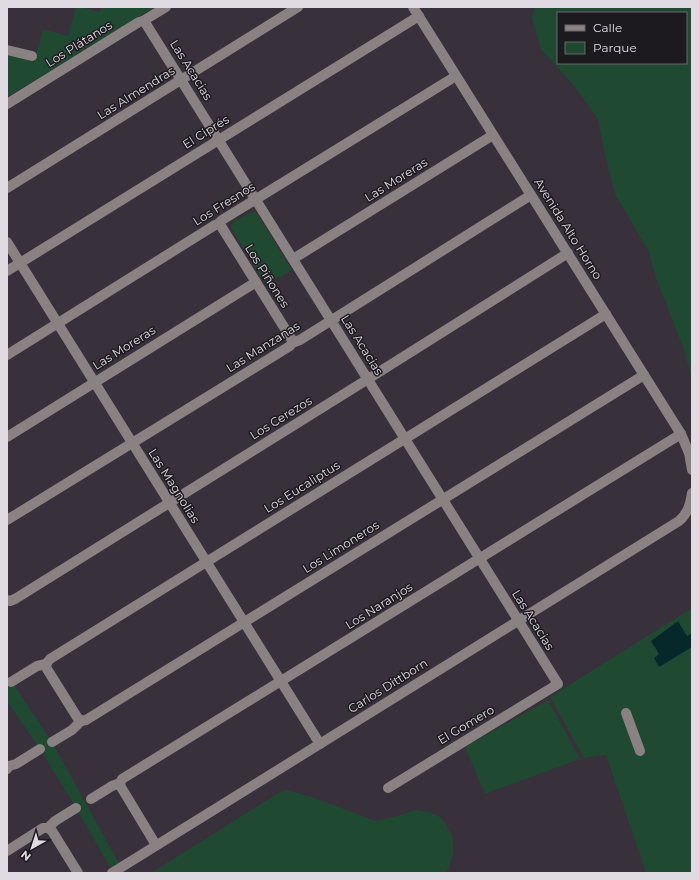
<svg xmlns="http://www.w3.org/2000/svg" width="699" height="880" font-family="Montserrat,sans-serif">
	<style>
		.green { fill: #204932; fill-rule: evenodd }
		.water { fill: #07282b }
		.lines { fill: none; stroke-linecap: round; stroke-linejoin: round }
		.minor { stroke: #8a8183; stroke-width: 10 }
		.labels { text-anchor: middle; stroke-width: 3; stroke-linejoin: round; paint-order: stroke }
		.street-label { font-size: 12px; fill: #e0dae2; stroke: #1d1a1f }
	</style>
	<rect width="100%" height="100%" fill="#38303b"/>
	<g class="green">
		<polygon points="76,7 81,7 100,12 101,7 155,7 7,97 7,60 9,54 34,62 43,29 68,36"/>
		<path d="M 535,7 L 692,7 L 692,380 L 685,352 L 656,278 L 649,252 L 615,194 L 605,155 L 598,119 L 575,87 L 541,49 L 532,18 ZM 558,13 L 686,13 L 686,63 L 558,63 Z"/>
		<polygon points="251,212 256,212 292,270 266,285 231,228 233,222"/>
		<polygon points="692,608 692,873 646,873 606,755 584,758 550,697"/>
		<polygon points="7,675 52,742 121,867 113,872 76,808 40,749 7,701"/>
		<polygon points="548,700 580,759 485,794 465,747"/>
		<polygon points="286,790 312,797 376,821 401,815 416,810 429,812 440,817 446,824 453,838 453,852 449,868 446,873 151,873 280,792"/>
	</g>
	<polygon class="water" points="678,621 687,636 692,633 692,647 659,667 654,658 659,654 651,641"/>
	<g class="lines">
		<g class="minor">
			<polyline points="413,7 681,434 689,453 692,470"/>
			<polyline points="143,21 146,24 558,684 388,788"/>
			<polyline points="7,50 32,56"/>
			<polyline points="7,104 139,22 143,21 166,7"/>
			<polyline points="7,188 298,7"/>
			<polyline points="218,224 221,226 292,340 292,343"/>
			<polyline points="7,242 320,744"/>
			<polyline points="293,259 493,135"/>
			<polyline points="7,271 419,16"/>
			<polyline points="7,355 215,225 218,224 222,220 456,76"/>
			<polyline points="7,437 256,282"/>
			<polyline points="7,520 290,346 292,343 300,340 531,195"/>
			<polyline points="7,600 10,601 15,599 368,379 568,253"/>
			<polyline points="46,664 47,669 77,717 81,721"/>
			<polyline points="11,682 37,666 46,664 50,659 606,314"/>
			<polyline points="626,713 640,751"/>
			<polyline points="52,742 72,730 81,721 86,720 644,375"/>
			<polyline points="7,769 9,766 16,764 40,749"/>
			<polyline points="120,783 121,787 156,845"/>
			<polyline points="91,799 112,786 120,783 122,779 681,434"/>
			<polyline points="48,828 52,831 78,873"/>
			<polyline points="7,851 43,828 48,828 55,821 76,808"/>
			<path d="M 112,873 L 679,521 C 688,513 690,505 692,493"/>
		</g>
	</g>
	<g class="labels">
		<g class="street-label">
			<text transform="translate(79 44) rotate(-32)" y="4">Los Plátanos</text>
			<text transform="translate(191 70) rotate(58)" y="4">Las Acacias</text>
			<text transform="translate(136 93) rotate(-32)" y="4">Las Almendras</text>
			<text transform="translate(206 132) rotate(-32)" y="4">El Ciprés</text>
			<text transform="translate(396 180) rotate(-32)" y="4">Las Moreras</text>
			<text transform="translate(224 204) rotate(-32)" y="4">Los Fresnos</text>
			<text transform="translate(568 229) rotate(58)" y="4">Avenida Alto Horno</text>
			<text transform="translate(267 276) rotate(58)" y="4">Los Piñones</text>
			<text transform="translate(362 345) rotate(58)" y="4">Las Acacias</text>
			<text transform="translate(263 347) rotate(-32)" y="4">Las Manzanas</text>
			<text transform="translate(124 348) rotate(-32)" y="4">Las Moreras</text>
			<text transform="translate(281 418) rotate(-32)" y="4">Los Cerezos</text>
			<text transform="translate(174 486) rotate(58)" y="4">Las Magnolias</text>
			<text transform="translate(302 487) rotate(-32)" y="4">Los Eucaliptus</text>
			<text transform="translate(341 547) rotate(-32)" y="4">Los Limoneros</text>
			<text transform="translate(379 606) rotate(-32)" y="4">Los Naranjos</text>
			<text transform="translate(533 620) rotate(58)" y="4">Las Acacias</text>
			<text transform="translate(388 686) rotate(-32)" y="4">Carlos Dittborn</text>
			<text transform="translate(466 725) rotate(-31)" y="4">El Gomero</text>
		</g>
	</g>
	<rect width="699" height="880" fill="none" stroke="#e0dae2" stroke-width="16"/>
	<rect x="557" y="12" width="130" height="52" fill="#1d1a1f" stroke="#6b676d"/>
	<rect x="565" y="25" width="20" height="6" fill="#8a8183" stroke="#6b676d"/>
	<text x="593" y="32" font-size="12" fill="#e0dae2">Calle</text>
	<rect x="565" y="42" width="20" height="12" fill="#204932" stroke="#6b676d"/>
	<text x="593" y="52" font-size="12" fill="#e0dae2">Parque</text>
	<g transform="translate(32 848) rotate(219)" stroke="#1d1a1f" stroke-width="3" paint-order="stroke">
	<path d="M0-3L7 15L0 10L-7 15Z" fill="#e0dae2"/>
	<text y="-6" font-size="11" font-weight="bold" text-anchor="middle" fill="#e0dae2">N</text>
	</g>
</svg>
